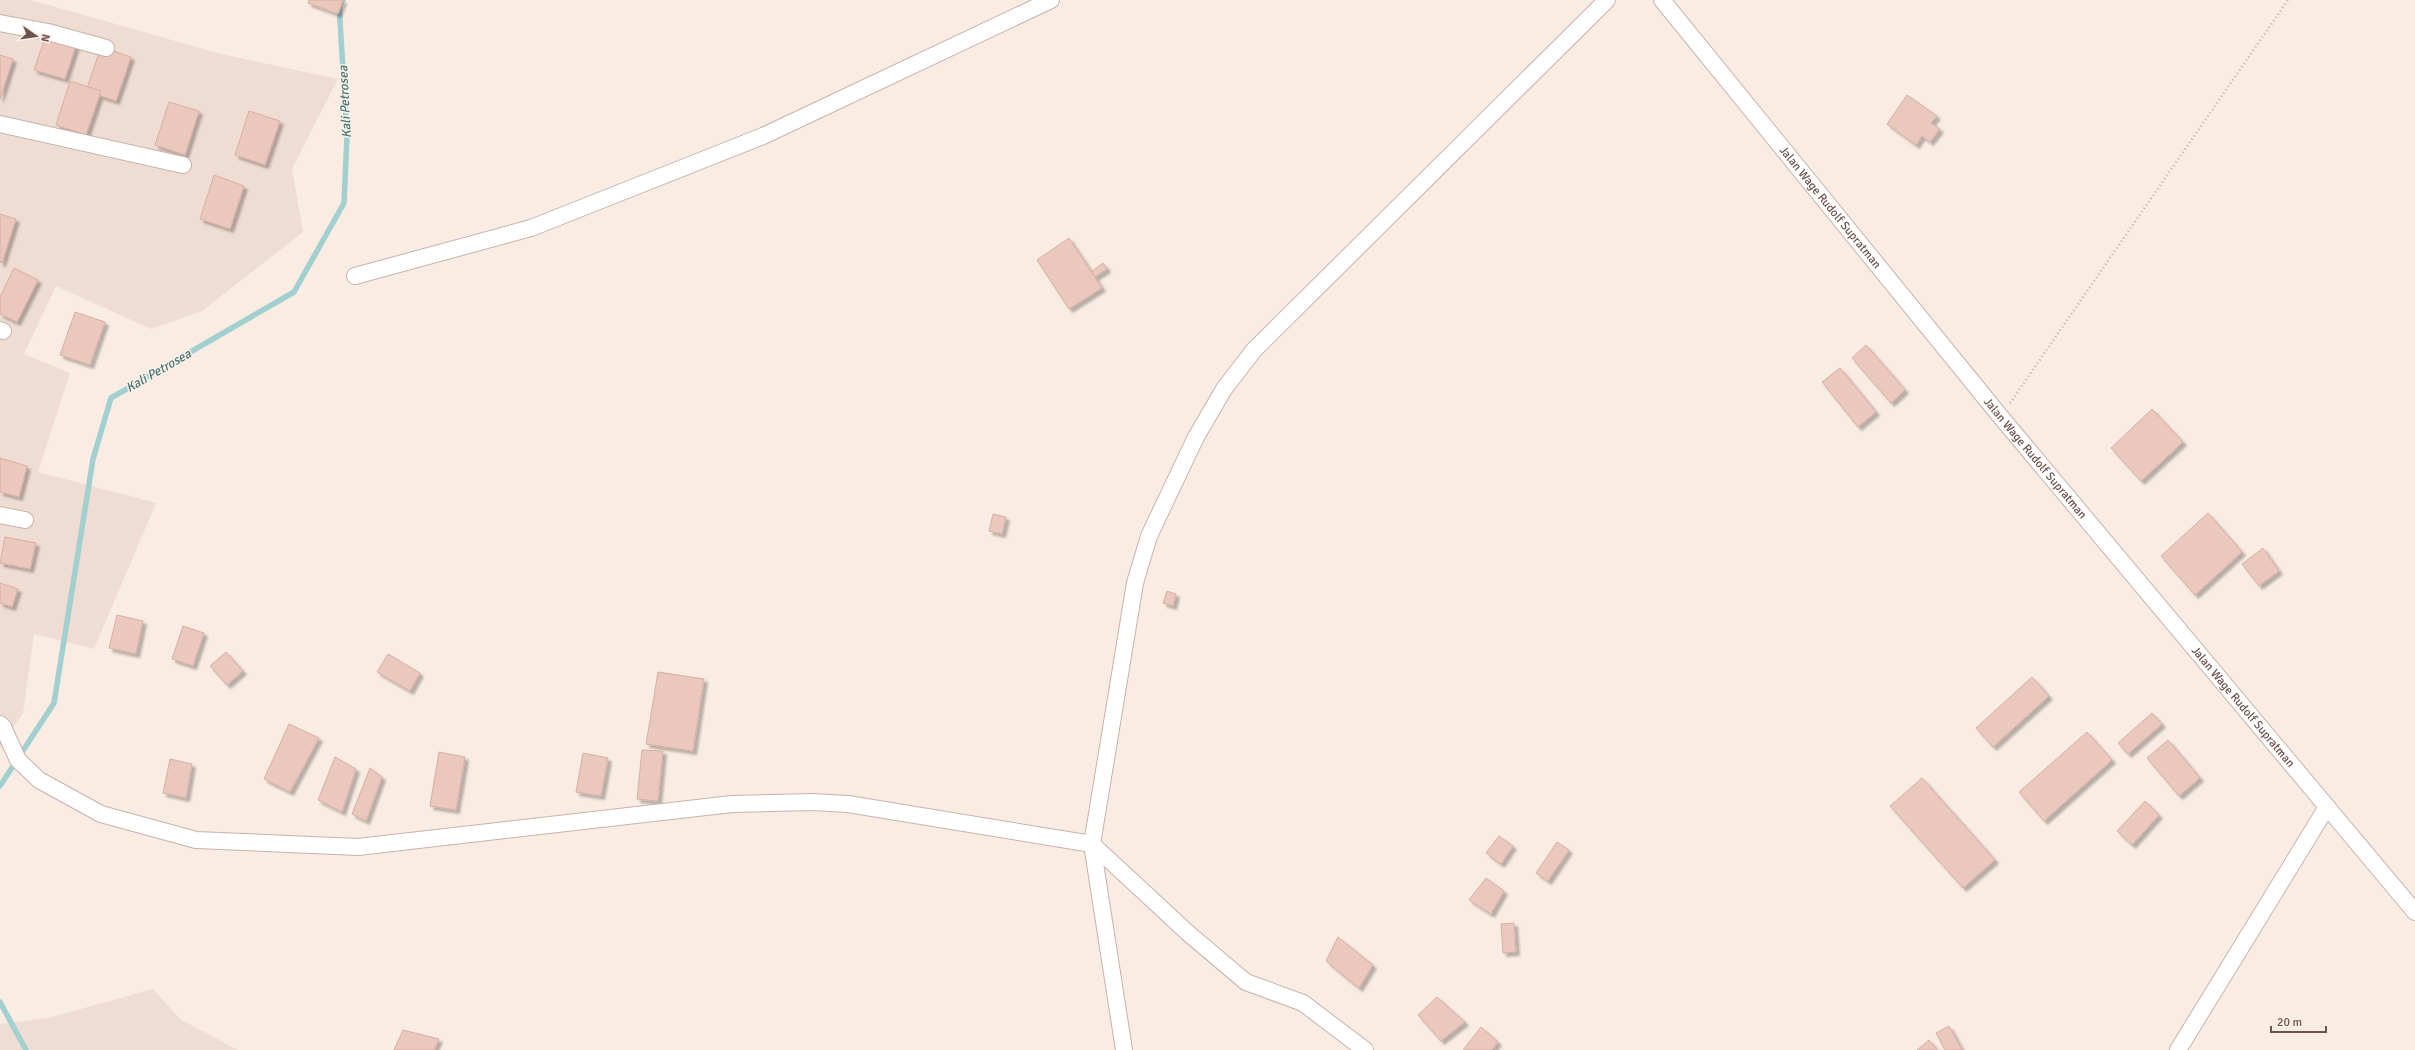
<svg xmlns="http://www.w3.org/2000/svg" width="2415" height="1050" font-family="Signika,sans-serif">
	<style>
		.residential { fill: #efddd3 }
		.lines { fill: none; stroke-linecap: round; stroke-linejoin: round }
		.stream { stroke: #a2cfcf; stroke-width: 5.5 }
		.building { fill: #eac8be; stroke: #daada1; filter: url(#shadow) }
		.street-casing { stroke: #c7b3ac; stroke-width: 18 }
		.path { stroke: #ceaca2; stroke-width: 2.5; stroke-dasharray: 1 3; stroke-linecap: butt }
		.street { stroke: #fff; stroke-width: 16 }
		.labels { text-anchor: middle; stroke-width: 3; stroke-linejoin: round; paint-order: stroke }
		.street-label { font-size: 12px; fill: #6d534d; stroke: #fcf1e8 }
		.water-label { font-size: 13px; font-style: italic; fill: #477777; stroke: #fcf1e8 }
	</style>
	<defs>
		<filter id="shadow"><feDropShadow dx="3.5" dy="3.5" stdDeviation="1" flood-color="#0004"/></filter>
	</defs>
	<rect width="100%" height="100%" fill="#f8ece3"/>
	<g class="residential">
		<polygon points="0,0 31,0 221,54 338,79 292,169 303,232 202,311 151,329 56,286 24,354 70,373 38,472 156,503 94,649 34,634 23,713 0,748"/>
		<polygon points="153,989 180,1019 238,1050 0,1050 0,1024 48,1018"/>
	</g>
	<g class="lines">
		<g class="stream">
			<polyline points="0,786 54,703 93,459 111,398 294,292 344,203 347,136 339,4 343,0"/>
			<polyline points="0,1002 26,1050"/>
		</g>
	</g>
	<g class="building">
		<polygon points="309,0 343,0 338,14 308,3"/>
		<polygon points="49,26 79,36 65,79 34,70"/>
		<polygon points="101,47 131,57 116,101 86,91"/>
		<polygon points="0,55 13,59 0,99"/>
		<polygon points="70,81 101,91 86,135 56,125"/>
		<polygon points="1907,95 1937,116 1931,123 1940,129 1930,142 1922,136 1916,145 1887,124"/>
		<polygon points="169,102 199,111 185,155 155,145"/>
		<polygon points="249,111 280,121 265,165 235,155"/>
		<polygon points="214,175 244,186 230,229 200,219"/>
		<polygon points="0,214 16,219 2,263 0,262"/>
		<polygon points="1069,238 1102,288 1069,309 1037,260"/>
		<polygon points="1103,263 1107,269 1095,277 1091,272"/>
		<polygon points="14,268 38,280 17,322 0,314 0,297"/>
		<polygon points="75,312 105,322 90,365 60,355"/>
		<polygon points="1866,345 1905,390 1891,403 1852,358"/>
		<polygon points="1840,368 1876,412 1858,427 1822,382"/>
		<polygon points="2152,409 2183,442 2141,481 2111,448"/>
		<polygon points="0,458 27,466 19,497 0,492"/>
		<polygon points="2208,513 2242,552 2195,595 2161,556"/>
		<polygon points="993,514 1006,517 1002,534 989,531"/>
		<polygon points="5,537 36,543 30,569 0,563"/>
		<polygon points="2263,548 2279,571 2259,586 2242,564"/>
		<polygon points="0,583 18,589 12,607 0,603"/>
		<polygon points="1167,591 1176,594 1173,606 1163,603"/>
		<polygon points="117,615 143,621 136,654 109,648"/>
		<polygon points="183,626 204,633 193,666 172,659"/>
		<polygon points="226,652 243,671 227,685 210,666"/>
		<polygon points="388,654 420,673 410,691 377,672"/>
		<polygon points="658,672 704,679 693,751 646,744"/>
		<polygon points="2032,677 2049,696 1993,747 1976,728"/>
		<polygon points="2152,713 2162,724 2128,754 2118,743"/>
		<polygon points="289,724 319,738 290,792 264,779"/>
		<polygon points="2087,732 2112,760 2044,821 2019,792"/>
		<polygon points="2168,740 2200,778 2179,796 2147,758"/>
		<polygon points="642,750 663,751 658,801 637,799"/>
		<polygon points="439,752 465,757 456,810 430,806"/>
		<polygon points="583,753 608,758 601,796 576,792"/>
		<polygon points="335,757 356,769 342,812 318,800"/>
		<polygon points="170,759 192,764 186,798 163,793"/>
		<polygon points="370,768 382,777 366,821 352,814"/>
		<polygon points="1922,778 1995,860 1963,888 1890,806"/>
		<polygon points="2145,801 2159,815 2132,845 2117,831"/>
		<polygon points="1499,836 1513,846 1501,864 1486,853"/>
		<polygon points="1557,842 1569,850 1548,881 1536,873"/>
		<polygon points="1486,878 1504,891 1491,914 1469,900"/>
		<polygon points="1514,923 1516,952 1503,953 1501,924"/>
		<polygon points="1338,937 1373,965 1359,988 1326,961"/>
		<polygon points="1437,997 1465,1022 1441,1041 1418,1015"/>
		<polygon points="1949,1026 1962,1050 1945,1050 1936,1033"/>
		<polygon points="1481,1027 1498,1042 1492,1050 1463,1050"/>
		<polygon points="403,1030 439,1039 434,1050 394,1050"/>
		<polygon points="1929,1040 1937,1050 1917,1050"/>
	</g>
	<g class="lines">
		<g class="street-casing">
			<g id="street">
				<path id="s1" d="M 1662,0 L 2000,416 L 2415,912"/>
				<polyline points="0,23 48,32 106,48"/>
				<polyline points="0,124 183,165"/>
				<polyline points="355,276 531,228 763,136 1051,0"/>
				<polyline points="0,330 3,331"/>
				<polyline points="0,515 25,520"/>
				<polyline points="0,724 3,727 18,760 39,780 101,814 196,840 358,847 732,804 812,802 848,804 1092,844 1188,933 1246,982 1303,1003 1365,1050"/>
				<polyline points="1124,1050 1092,844 1135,583 1149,536 1196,437 1224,389 1254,350 1607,0"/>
				<polyline points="2178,1050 2327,807"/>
			</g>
		</g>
		<polyline class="path" points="2010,403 2288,0"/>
		<use href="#street" class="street"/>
	</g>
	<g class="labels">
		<g class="street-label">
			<text dy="4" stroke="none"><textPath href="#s1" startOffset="267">Jalan Wage Rudolf Supratman</textPath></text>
			<text dy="4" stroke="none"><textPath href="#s1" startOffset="591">Jalan Wage Rudolf Supratman</textPath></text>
			<text dy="4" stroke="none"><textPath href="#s1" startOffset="915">Jalan Wage Rudolf Supratman</textPath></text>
		</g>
		<g class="water-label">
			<text transform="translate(344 102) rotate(-93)" y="5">Kali Petrosea</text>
			<text transform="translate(158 370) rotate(-30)" y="5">Kali Petrosea</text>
		</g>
	</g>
	<g transform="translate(36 36) rotate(103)" stroke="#fcf1e8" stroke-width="3" paint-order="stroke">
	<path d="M0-3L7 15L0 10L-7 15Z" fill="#6d534d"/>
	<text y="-6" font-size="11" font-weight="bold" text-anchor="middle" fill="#6d534d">N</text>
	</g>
	<path d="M2271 1026v6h55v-6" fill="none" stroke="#6d534d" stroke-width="2"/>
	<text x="2277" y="1026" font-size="12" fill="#6d534d" stroke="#fcf1e8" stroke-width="3" paint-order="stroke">20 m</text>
</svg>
